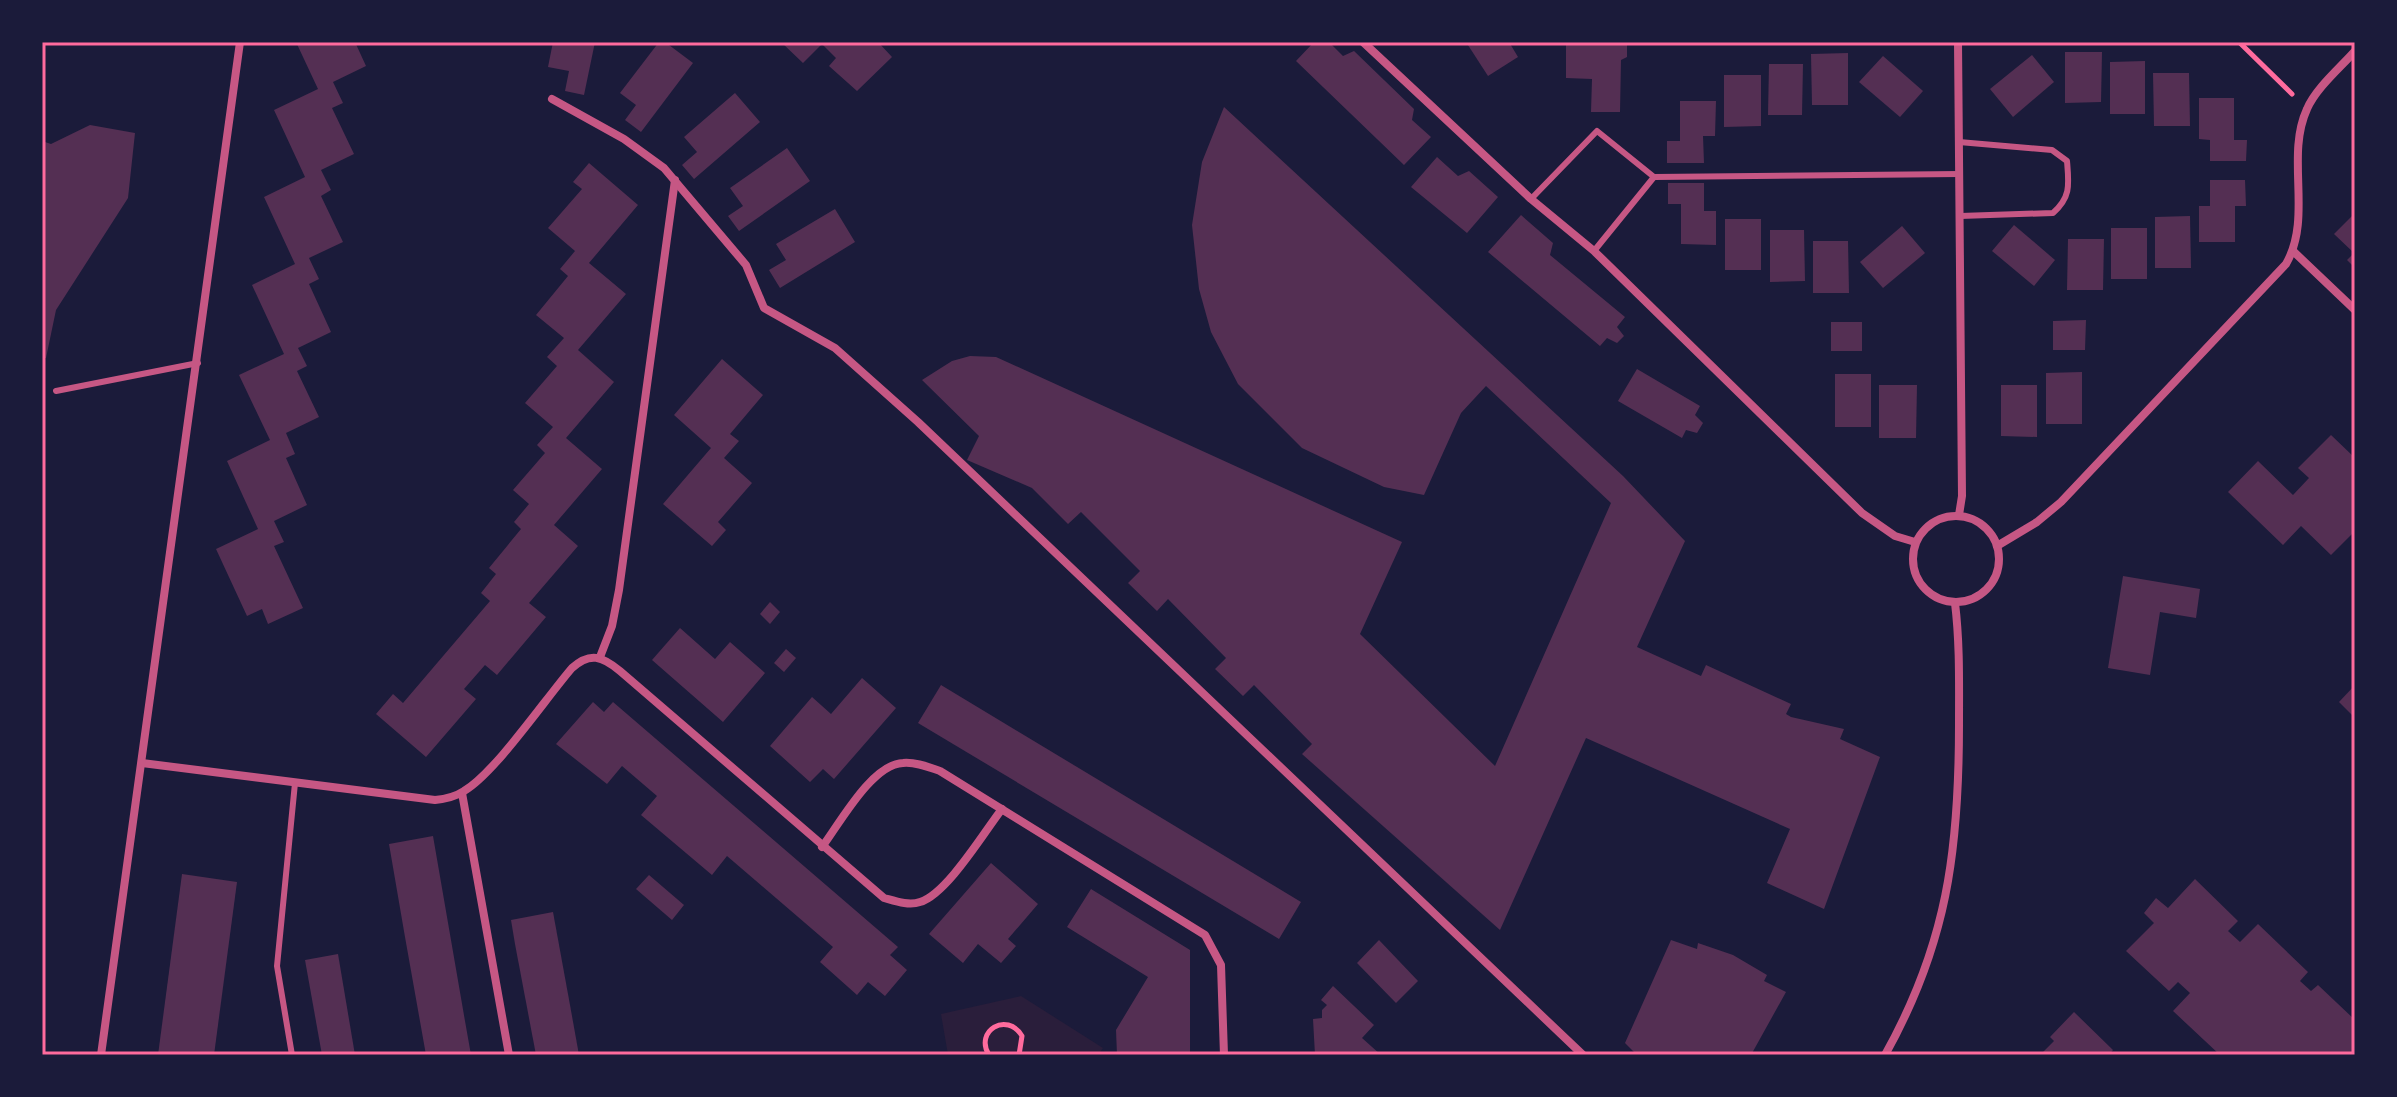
<svg xmlns="http://www.w3.org/2000/svg" width="2397" height="1097" font-family="'Nunito Sans',sans-serif">
	<style>
		.green { fill: #2a1e3b }
		.building { fill: #542f53 }
		.lines { fill: none; stroke-linecap: round; stroke-linejoin: round }
		.path { stroke: #ff6b9d; stroke-width: 5 }
		.service { stroke: #c65784; stroke-width: 6 }
		.minor { stroke: #c65784; stroke-width: 8 }
		.neatline { fill: none; stroke: #ff6b9d; stroke-width: 3 }
	</style>
	<rect width="100%" height="100%" fill="#1b1b3a"/>
	<polygon class="green" points="1021,996 1103,1048 1098,1055 948,1055 941,1014"/>
	<g class="building">
		<polygon points="296,42 355,42 366,66 333,82 343,103 332,108 354,154 321,170 331,190 321,196 343,242 309,258 319,279 309,284 331,332 298,348 307,366 297,371 319,417 286,433 295,454 286,458 307,505 274,521 284,542 274,546 303,608 268,624 262,609 247,616 216,549 258,529 227,461 270,440 239,375 284,354 252,285 295,264 264,197 305,177 274,110 318,89"/>
		<polygon points="553,42 595,42 584,95 565,91 569,71 548,67"/>
		<polygon points="659,42 665,42 693,63 641,132 625,120 636,105 620,93"/>
		<polygon points="781,42 878,42 892,57 857,91 829,66 836,58 822,44 803,63"/>
		<polygon points="1314,42 1329,42 1343,56 1354,51 1414,109 1412,120 1431,137 1404,165 1296,61"/>
		<polygon points="1466,42 1509,42 1518,57 1488,76"/>
		<polygon points="1566,42 1627,42 1627,57 1621,60 1620,112 1591,112 1592,79 1566,78"/>
		<polygon points="2065,52 2102,52 2101,102 2065,103"/>
		<polygon points="1848,53 1848,105 1812,105 1811,54"/>
		<polygon points="2032,55 2054,82 2013,117 1990,89"/>
		<polygon points="1883,56 1923,91 1900,117 1859,82"/>
		<polygon points="2145,61 2145,114 2110,114 2110,62"/>
		<polygon points="1769,64 1803,64 1802,115 1768,115"/>
		<polygon points="2153,73 2189,73 2190,126 2154,126"/>
		<polygon points="1724,75 1761,75 1761,126 1724,127"/>
		<polygon points="735,93 760,122 694,179 682,165 697,152 684,137"/>
		<polygon points="2199,98 2234,98 2234,140 2247,140 2246,161 2210,161 2210,140 2199,139"/>
		<polygon points="1680,101 1716,101 1715,136 1703,136 1704,163 1667,163 1667,141 1680,141"/>
		<polygon points="1224,107 1623,476 1685,541 1637,647 1701,676 1706,665 1791,704 1786,714 1791,717 1844,729 1840,739 1880,757 1824,909 1767,883 1790,829 1586,738 1500,930 1302,754 1312,744 1254,685 1243,696 1215,669 1226,658 1168,599 1157,611 1128,583 1140,571 1081,512 1068,524 1032,488 967,460 979,436 922,380 952,361 970,356 996,357 1402,542 1360,634 1495,766 1611,503 1486,386 1461,413 1424,495 1384,487 1302,448 1238,384 1211,332 1199,289 1192,225 1202,162"/>
		<polygon points="90,125 135,133 128,198 56,310 46,358 42,358 42,141 51,144"/>
		<polygon points="787,148 810,181 739,231 728,216 743,206 730,188"/>
		<polygon points="1437,157 1458,176 1469,171 1498,197 1467,233 1411,187"/>
		<polygon points="589,163 638,205 589,263 626,294 578,350 614,382 566,438 602,469 554,525 578,546 529,603 546,617 497,675 485,665 464,689 476,699 426,757 376,714 393,694 403,703 490,601 481,593 496,574 489,568 521,529 514,522 529,504 513,490 545,453 537,445 553,427 525,403 557,366 547,357 564,338 536,315 568,276 560,269 575,251 548,228 582,189 573,182"/>
		<polygon points="2210,180 2245,180 2246,206 2235,206 2235,242 2199,242 2199,206 2210,206"/>
		<polygon points="1668,183 1704,183 1704,211 1716,211 1716,245 1681,244 1681,204 1668,204"/>
		<polygon points="835,209 855,242 780,288 769,270 786,260 776,244"/>
		<polygon points="2355,213 2355,268 2347,260 2354,253 2334,234"/>
		<polygon points="1521,215 1553,243 1550,255 1625,317 1617,327 1624,336 1617,343 1607,338 1600,346 1488,252"/>
		<polygon points="2190,216 2191,268 2155,268 2155,217"/>
		<rect x="1725" y="219" width="36" height="51"/>
		<polygon points="2014,225 2055,260 2034,286 1992,251"/>
		<polygon points="1902,226 1925,253 1883,288 1860,262"/>
		<rect x="2111" y="228" width="36" height="51"/>
		<polygon points="1770,230 1804,230 1805,281 1770,282"/>
		<polygon points="2068,239 2104,239 2103,290 2067,290"/>
		<polygon points="1813,241 1848,241 1849,293 1813,293"/>
		<polygon points="2086,320 2085,350 2053,350 2053,321"/>
		<rect x="1831" y="322" width="31" height="29"/>
		<polygon points="722,359 763,395 730,434 739,441 724,458 752,483 718,522 726,530 712,546 663,504 711,448 674,415"/>
		<polygon points="1637,369 1700,406 1695,415 1703,423 1697,433 1686,430 1682,438 1618,401"/>
		<polygon points="2082,372 2082,424 2046,424 2046,373"/>
		<rect x="1835" y="374" width="36" height="53"/>
		<polygon points="1879,385 1917,385 1916,438 1879,438"/>
		<polygon points="2001,385 2037,385 2037,437 2001,436"/>
		<polygon points="2331,435 2355,458 2355,531 2331,555 2301,526 2283,545 2228,492 2258,461 2293,495 2309,478 2298,468"/>
		<polygon points="2123,576 2200,589 2196,618 2160,612 2150,675 2108,668"/>
		<polygon points="770,602 780,612 770,624 760,614"/>
		<polygon points="680,628 715,659 730,642 765,673 723,722 652,660"/>
		<polygon points="786,649 796,658 784,672 774,663"/>
		<polygon points="862,678 896,708 834,779 823,769 810,782 770,746 812,697 831,714"/>
		<polygon points="941,685 1301,902 1279,939 918,723"/>
		<polygon points="2355,685 2355,718 2339,702"/>
		<polygon points="593,702 604,712 613,702 898,947 890,955 907,970 885,996 868,982 857,995 820,962 833,947 727,856 712,875 641,815 657,796 622,766 607,784 556,744"/>
		<polygon points="433,836 465,1021 471,1055 426,1055 405,937 389,844"/>
		<polygon points="991,863 1038,904 1008,939 1016,946 1001,963 978,944 963,963 929,934"/>
		<polygon points="182,874 237,882 214,1055 158,1055"/>
		<polygon points="649,875 684,905 672,920 636,889"/>
		<polygon points="2195,879 2238,921 2228,931 2240,942 2258,924 2308,972 2300,981 2311,991 2318,985 2355,1020 2352,1052 2355,1055 2220,1055 2173,1011 2190,993 2178,982 2169,991 2126,951 2154,923 2144,913 2156,898 2168,908"/>
		<polygon points="1091,889 1190,950 1190,1055 1117,1055 1116,1030 1148,977 1067,927"/>
		<polygon points="553,912 570,1005 579,1055 536,1055 515,944 511,920"/>
		<polygon points="1379,940 1418,981 1396,1003 1357,963"/>
		<polygon points="1671,940 1697,949 1698,943 1733,955 1767,975 1764,981 1786,992 1751,1055 1637,1055 1625,1043"/>
		<polygon points="338,954 355,1055 322,1055 305,960"/>
		<polygon points="1333,986 1374,1025 1362,1038 1381,1055 1315,1055 1313,1019 1322,1018 1322,1010 1327,1005 1321,1000"/>
		<polygon points="2074,1012 2113,1050 2109,1055 2040,1055 2054,1041 2050,1037"/>
	</g>
	<g class="lines">
		<g class="path">
			<polyline points="2239,42 2292,94"/>
			<path d="M 989,1055 C 974,1031 1007,1011 1022,1036 L 1019,1055"/>
			<polyline points="1052,1055 1067,1055"/>
		</g>
		<g class="service">
			<path d="M 1959,142 L 2052,150 L 2067,161 C 2069,185 2071,197 2053,213 L 1960,216"/>
			<polyline points="1654,177 1960,174"/>
			<polyline points="1531,199 1597,131 1654,177 1594,251"/>
			<polyline points="56,391 198,363"/>
			<polyline points="292,1055 277,966 295,783"/>
		</g>
		<g class="minor">
			<polyline points="1363,42 1531,199 1594,251 1862,513 1895,536 1915,542"/>
			<polyline points="1958,42 1962,496 1959,515"/>
			<polyline points="552,99 624,139 664,168 746,265 764,308 835,348 918,422 1583,1055"/>
			<polyline points="2293,251 2355,310"/>
			<circle cx="1956" cy="559" r="43"/>
			<path d="M 1997,546 L 2037,522 L 2061,502 L 2286,264 C 2313,217 2285,157 2307,109 C 2316,88 2340,68 2355,51"/>
			<polyline points="600,657 612,626 619,590 675,180"/>
			<path d="M 142,763 L 435,800 C 445,799 455,797 464,791 C 495,773 546,698 572,668 C 590,652 602,656 620,671 L 884,898 C 895,901 909,906 920,902 C 947,894 984,832 1002,809"/>
			<polyline points="462,793 509,1055"/>
			<path d="M 822,847 C 840,823 872,764 903,763 C 916,762 928,767 940,771 L 1205,935 L 1221,965 L 1224,1055"/>
			<polyline points="101,1055 240,42"/>
			<path d="M 1885,1055 C 1947,944 1959,851 1959,725 C 1959,684 1960,644 1955,603"/>
		</g>
	</g>
	<rect width="2397" height="1097" fill="none" stroke="#1b1b3a" stroke-width="88"/>
	<rect x="44" y="44" width="2309" height="1009" class="neatline"/>
</svg>
